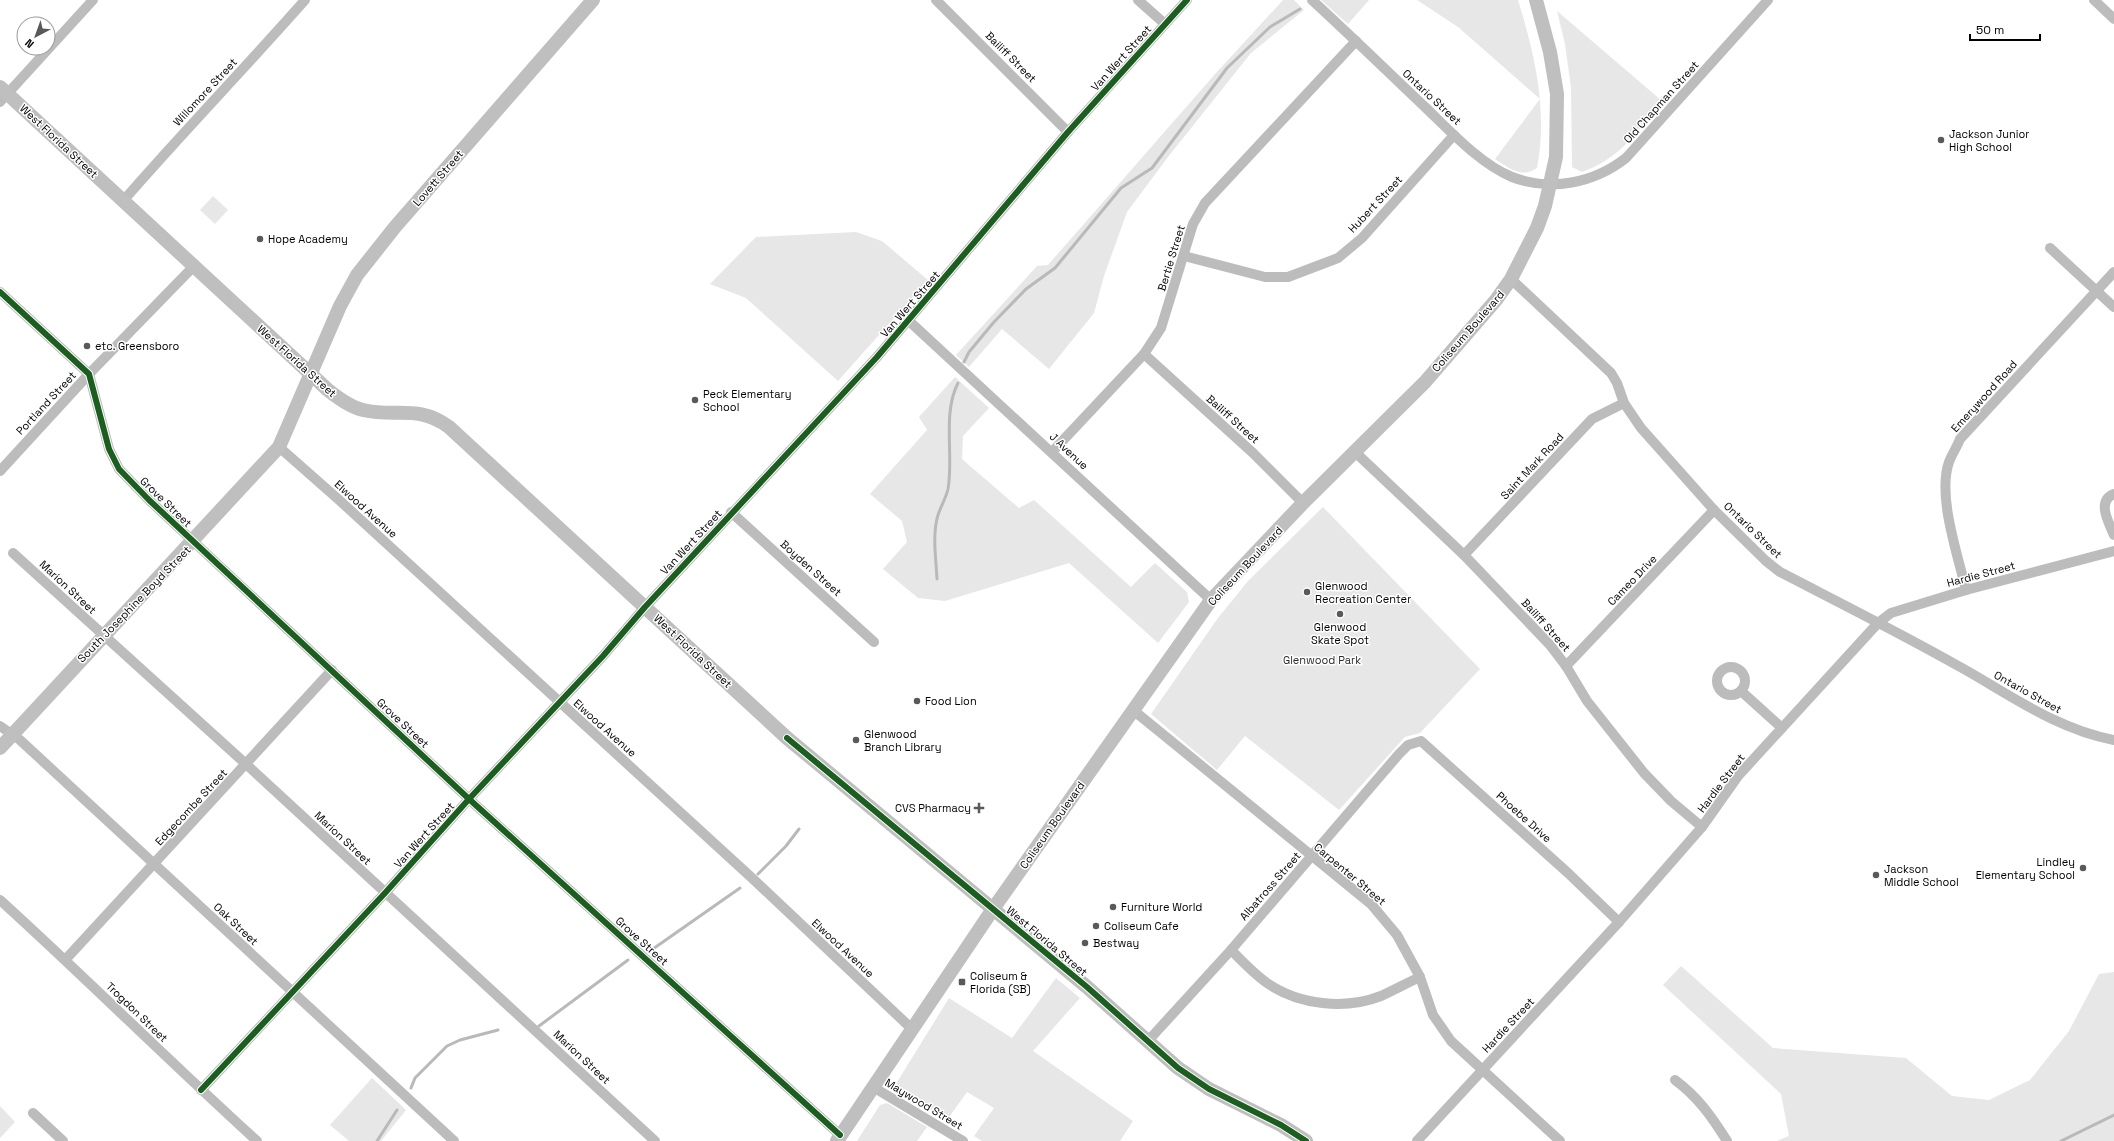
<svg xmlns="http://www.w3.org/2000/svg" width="2114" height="1141" font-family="'Space Grotesk',sans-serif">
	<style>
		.green { fill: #e7e7e7 }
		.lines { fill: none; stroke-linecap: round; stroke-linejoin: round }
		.stream { stroke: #b9b9b9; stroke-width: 3 }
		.street { stroke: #bcbcbc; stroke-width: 10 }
		.secondary { stroke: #bfbfbf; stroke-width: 14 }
		.cycleway-casing { stroke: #fff; stroke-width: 8 }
		.cycleway { stroke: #1b5e20; stroke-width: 6 }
		.poi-dot { fill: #595959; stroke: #fff; stroke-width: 1.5 }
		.labels { text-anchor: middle; stroke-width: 3; stroke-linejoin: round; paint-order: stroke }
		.street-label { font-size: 11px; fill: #000; stroke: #fff }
		.poi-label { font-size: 11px; fill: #000; stroke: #fff; text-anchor: start }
		.park-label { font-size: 11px; fill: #2b2b2b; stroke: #fff }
	</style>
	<rect width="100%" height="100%" fill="#fff"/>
	<g class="green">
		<polygon points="1283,0 1294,0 1304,10 1251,53 1168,157 1127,212 1104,276 1094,313 1049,369 1002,329 969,367 956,355 1037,266 1048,265 1216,73"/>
		<polygon points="1321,0 1369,0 1348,24"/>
		<path d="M 1417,0 L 1518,0 C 1535,55 1548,111 1537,168 C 1522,179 1509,168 1495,159 L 1540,99 L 1458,27 Z"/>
		<path d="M 1557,11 L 1662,101 C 1637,132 1621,158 1582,172 L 1572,167 L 1571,88 L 1565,44 Z"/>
		<polygon points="213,196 228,210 215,224 200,210"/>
		<polygon points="856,232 882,241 928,280 838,381 746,298 710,284 756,237"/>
		<polygon points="955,377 989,408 963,436 962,459 1019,508 1034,500 1131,587 1155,563 1187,592 1189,602 1158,643 1069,563 945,601 918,598 883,569 907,542 902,521 870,494 927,430 919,417"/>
		<polygon points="1323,507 1480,669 1420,733 1405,737 1339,810 1245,736 1217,770 1151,714 1218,618 1248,581"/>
		<polygon points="1681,966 1773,1048 1906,1058 1952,1096 1989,1100 2030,1080 2069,1031 2099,974 2114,972 2114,1141 1777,1141 1789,1136 1781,1094 1663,985"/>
		<polygon points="1056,978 1080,998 1033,1051 1133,1121 1120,1141 982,1141 974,1136 994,1108 967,1092 947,1120 894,1087 949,998 1012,1038"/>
		<polygon points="372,1078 406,1110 381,1141 349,1141 330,1125"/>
		<polygon points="887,1103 927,1127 917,1141 857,1141 880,1105"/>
		<polygon points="0,1106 15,1122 0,1138"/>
	</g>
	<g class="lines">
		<g class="stream">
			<polyline points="964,362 969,352 994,322 1026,289 1055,268 1121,188 1152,168 1227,68 1270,27 1300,9"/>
			<path d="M 937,579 C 936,558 932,535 938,515 C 941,506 946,498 948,489 C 954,456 942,414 958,383"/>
			<polyline points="758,874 786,846 799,829"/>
			<polyline points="650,951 740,888"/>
			<polyline points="539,1026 628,960"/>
			<polyline points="411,1088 415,1078 447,1046 460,1040 498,1030"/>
			<polyline points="377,1141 397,1110"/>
			<polyline points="2061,1141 2114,1115"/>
		</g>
		<g class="street">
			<polyline points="936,0 1068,132"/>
			<polyline points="1138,0 1165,24"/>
			<path d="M 1312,0 C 1350,35 1387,71 1425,107 C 1449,130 1480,164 1512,177 C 1551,192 1594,183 1626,158 L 1768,0"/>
			<polyline points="2094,0 2114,19"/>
			<polyline points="0,102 93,0"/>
			<path d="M 123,201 C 182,133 245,68 305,0"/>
			<polyline points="2050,248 2114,307"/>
			<polyline points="1184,256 1265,277 1288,277 1338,258 1362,238 1454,135"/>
			<path d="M 1511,279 L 1611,373 L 1617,383 L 1624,403 L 1641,428 L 1714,510 L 1766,561 L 1780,572 C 1838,602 1896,631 1953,663 C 2005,691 2054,729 2114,740"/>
			<polyline points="0,292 89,374 109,449 119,469 149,500 469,799 840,1135"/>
			<polyline points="909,321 1211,600"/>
			<polyline points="1144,354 1253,453 1303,503"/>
			<polyline points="279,447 338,499 752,878 912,1029"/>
			<polyline points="1052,452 1144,354 1161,328 1193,224 1205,203 1356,41"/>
			<polyline points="1355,452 1464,555 1550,645 1566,666 1587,701 1644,773 1671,801 1702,827"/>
			<polyline points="0,471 89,374 193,267"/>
			<path d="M 2114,494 C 2096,501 2109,523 2114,535"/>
			<polyline points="731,512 874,642"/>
			<polyline points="13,553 247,765 655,1141"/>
			<polyline points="1464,555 1592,419 1624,403"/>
			<path d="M 1966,590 C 1958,555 1937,496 1949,462 C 1952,454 1957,447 1960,439 L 2114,272"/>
			<polyline points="1566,666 1714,510"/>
			<circle cx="1731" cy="681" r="14"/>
			<polyline points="1741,691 1782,728"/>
			<polyline points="1133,710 1371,904 1397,935 1420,977 1433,1015 1451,1041 1560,1141"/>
			<polyline points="0,726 20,740 454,1141"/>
			<path d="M 0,900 C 87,979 170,1062 257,1141"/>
			<path d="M 1231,950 C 1242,961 1254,974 1267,983 C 1299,1005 1345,1010 1381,996 C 1394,990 1407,983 1420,977"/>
			<polyline points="66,959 332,670"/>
			<polyline points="1147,1042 1231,950 1399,754 1408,745 1421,741 1568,873 1619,922"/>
			<path d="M 1675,1080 C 1698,1097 1712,1117 1727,1141"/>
			<polyline points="873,1087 963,1141"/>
			<polyline points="201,1090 385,893 469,799 603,656 645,607 877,357 1068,132 1187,0"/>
			<polyline points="33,1113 63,1141"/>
			<polyline points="1417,1141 1619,922 1702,827 1738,776 1878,623 1891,613 1966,590 2114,551"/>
		</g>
		<g class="secondary">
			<path d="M 0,87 L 328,390 C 338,398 350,407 363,410 C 397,418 417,404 449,427 L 787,738 L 1087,987 L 1178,1068 L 1209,1089 L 1281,1125 L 1306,1141"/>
			<polyline points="0,748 279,447 340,306 357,275 395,227 593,0"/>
			<polyline points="837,1141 993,909 1211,600 1303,503 1425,382 1496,300 1511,279 1537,228 1545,206 1556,157 1557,94 1550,52 1536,0"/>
		</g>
		<g class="cycleway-casing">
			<g id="cycleway">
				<polyline points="0,292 89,374 109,449 119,469 149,500 469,799 840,1135"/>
				<polyline points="787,738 1087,987 1178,1068 1209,1089 1281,1125 1306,1141"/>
				<polyline points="201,1090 385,893 469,799 603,656 645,607 877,357 1068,132 1187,0"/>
			</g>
		</g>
		<use href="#cycleway" class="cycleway"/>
	</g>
	<g class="poi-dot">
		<circle cx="1941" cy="140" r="4"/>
		<circle cx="260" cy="239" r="4"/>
		<circle cx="87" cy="346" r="4"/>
		<circle cx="695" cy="400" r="4"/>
		<circle cx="1307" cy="592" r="4"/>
		<circle cx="1340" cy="614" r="4"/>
		<circle cx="917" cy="701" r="4"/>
		<circle cx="856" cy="740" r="4"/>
		<path d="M977 802h4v4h4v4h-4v4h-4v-4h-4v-4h4z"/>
		<circle cx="2083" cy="868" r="4"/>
		<circle cx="1876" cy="875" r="4"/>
		<circle cx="1113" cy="907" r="4"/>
		<circle cx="1096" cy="926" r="4"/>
		<circle cx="1085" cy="943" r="4"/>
		<rect x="958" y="978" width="8" height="8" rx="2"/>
	</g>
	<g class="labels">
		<g class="street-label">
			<text transform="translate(1011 57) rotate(45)" y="4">Bailiff Street</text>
			<text transform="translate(1121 58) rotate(-48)" y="4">Van Wert Street</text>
			<text transform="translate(205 92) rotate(-47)" y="4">Willomore Street</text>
			<text transform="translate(1432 97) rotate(43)" y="4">Ontario Street</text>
			<text transform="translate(1661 102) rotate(-48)" y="4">Old Chapman Street</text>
			<text transform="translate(59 141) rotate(43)" y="4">West Florida Street</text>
			<text transform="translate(438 178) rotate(-49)" y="4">Lovett Street</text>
			<text transform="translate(1375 204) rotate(-47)" y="4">Hubert Street</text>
			<text transform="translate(1171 258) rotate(-73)" y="4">Bertie Street</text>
			<text transform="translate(910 304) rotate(-49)" y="4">Van Wert Street</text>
			<text transform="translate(1468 331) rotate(-49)" y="4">Coliseum Boulevard</text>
			<text transform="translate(297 361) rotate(42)" y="4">West Florida Street</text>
			<text transform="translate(1984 396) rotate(-48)" y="4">Emerywood Road</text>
			<text transform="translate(46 403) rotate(-47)" y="4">Portland Street</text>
			<text transform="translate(1233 419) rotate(42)" y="4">Bailiff Street</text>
			<text transform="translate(1069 451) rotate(43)" y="4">J Avenue</text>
			<text transform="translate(1532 466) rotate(-47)" y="4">Saint Mark Road</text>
			<text transform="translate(166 502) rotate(44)" y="4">Grove Street</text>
			<text transform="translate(366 509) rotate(42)" y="4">Elwood Avenue</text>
			<text transform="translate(1753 530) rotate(44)" y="4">Ontario Street</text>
			<text transform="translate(691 542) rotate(-47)" y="4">Van Wert Street</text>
			<text transform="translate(1245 566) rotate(-47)" y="4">Coliseum Boulevard</text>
			<text transform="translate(811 568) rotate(42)" y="4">Boyden Street</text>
			<text transform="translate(1981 574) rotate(-15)" y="4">Hardie Street</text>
			<text transform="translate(1632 580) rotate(-46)" y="4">Cameo Drive</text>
			<text transform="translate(68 587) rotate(43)" y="4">Marion Street</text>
			<text transform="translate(134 604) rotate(-46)" y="4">South Josephine Boyd Street</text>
			<text transform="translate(1546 625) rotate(48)" y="4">Bailiff Street</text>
			<text transform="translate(693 651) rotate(43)" y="4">West Florida Street</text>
			<text transform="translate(2028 692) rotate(29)" y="4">Ontario Street</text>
			<text transform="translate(403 723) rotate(43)" y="4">Grove Street</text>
			<text transform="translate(605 728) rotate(42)" y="4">Elwood Avenue</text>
			<text transform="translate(1721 783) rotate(-53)" y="4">Hardie Street</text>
			<text transform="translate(191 807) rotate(-47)" y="4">Edgecombe Street</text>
			<text transform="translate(1524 817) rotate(42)" y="4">Phoebe Drive</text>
			<text transform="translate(1052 825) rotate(-55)" y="4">Coliseum Boulevard</text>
			<text transform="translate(424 835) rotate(-48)" y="4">Van Wert Street</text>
			<text transform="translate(343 838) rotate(43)" y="4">Marion Street</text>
			<text transform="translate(1350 874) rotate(40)" y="4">Carpenter Street</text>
			<text transform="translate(1270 886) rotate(-49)" y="4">Albatross Street</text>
			<text transform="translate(236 924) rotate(43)" y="4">Oak Street</text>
			<text transform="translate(642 941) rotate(42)" y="4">Grove Street</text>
			<text transform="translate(1047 941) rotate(40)" y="4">West Florida Street</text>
			<text transform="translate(843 948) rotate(43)" y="4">Elwood Avenue</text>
			<text transform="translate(137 1012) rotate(44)" y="4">Trogdon Street</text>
			<text transform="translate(1508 1025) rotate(-47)" y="4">Hardie Street</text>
			<text transform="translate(582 1057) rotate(43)" y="4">Marion Street</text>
			<text transform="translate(924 1104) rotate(31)" y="4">Maywood Street</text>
		</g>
		<g class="poi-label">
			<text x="1949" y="138">Jackson Junior<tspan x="1949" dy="13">High School</tspan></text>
			<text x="268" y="243">Hope Academy</text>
			<text x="95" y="350">etc. Greensboro</text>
			<text x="703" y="398">Peck Elementary<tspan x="703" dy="13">School</tspan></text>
			<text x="1315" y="590">Glenwood<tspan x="1315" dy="13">Recreation Center</tspan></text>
			<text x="1340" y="631" text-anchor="middle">Glenwood<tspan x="1340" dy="13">Skate Spot</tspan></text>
			<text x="925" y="705">Food Lion</text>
			<text x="864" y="738">Glenwood<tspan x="864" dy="13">Branch Library</tspan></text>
			<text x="971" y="812" text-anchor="end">CVS Pharmacy</text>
			<text x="2075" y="866" text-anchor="end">Lindley<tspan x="2075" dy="13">Elementary School</tspan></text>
			<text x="1884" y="873">Jackson<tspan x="1884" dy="13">Middle School</tspan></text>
			<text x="1121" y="911">Furniture World</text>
			<text x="1104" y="930">Coliseum Cafe</text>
			<text x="1093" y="947">Bestway</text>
			<text x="970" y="980">Coliseum &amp;<tspan x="970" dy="13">Florida (SB)</tspan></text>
		</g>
		<g class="park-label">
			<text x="1322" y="664">Glenwood Park</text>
		</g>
	</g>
	<g transform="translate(36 36) rotate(221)"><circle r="19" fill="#ffffff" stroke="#999999"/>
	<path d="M0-3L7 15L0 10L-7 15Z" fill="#595959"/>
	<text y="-6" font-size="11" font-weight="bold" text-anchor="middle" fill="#000000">N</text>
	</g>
	<path d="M1970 34v6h70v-6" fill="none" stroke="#000000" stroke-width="2"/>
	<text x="1976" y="34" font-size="12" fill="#000000" stroke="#ffffff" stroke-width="3" paint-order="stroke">50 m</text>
</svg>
